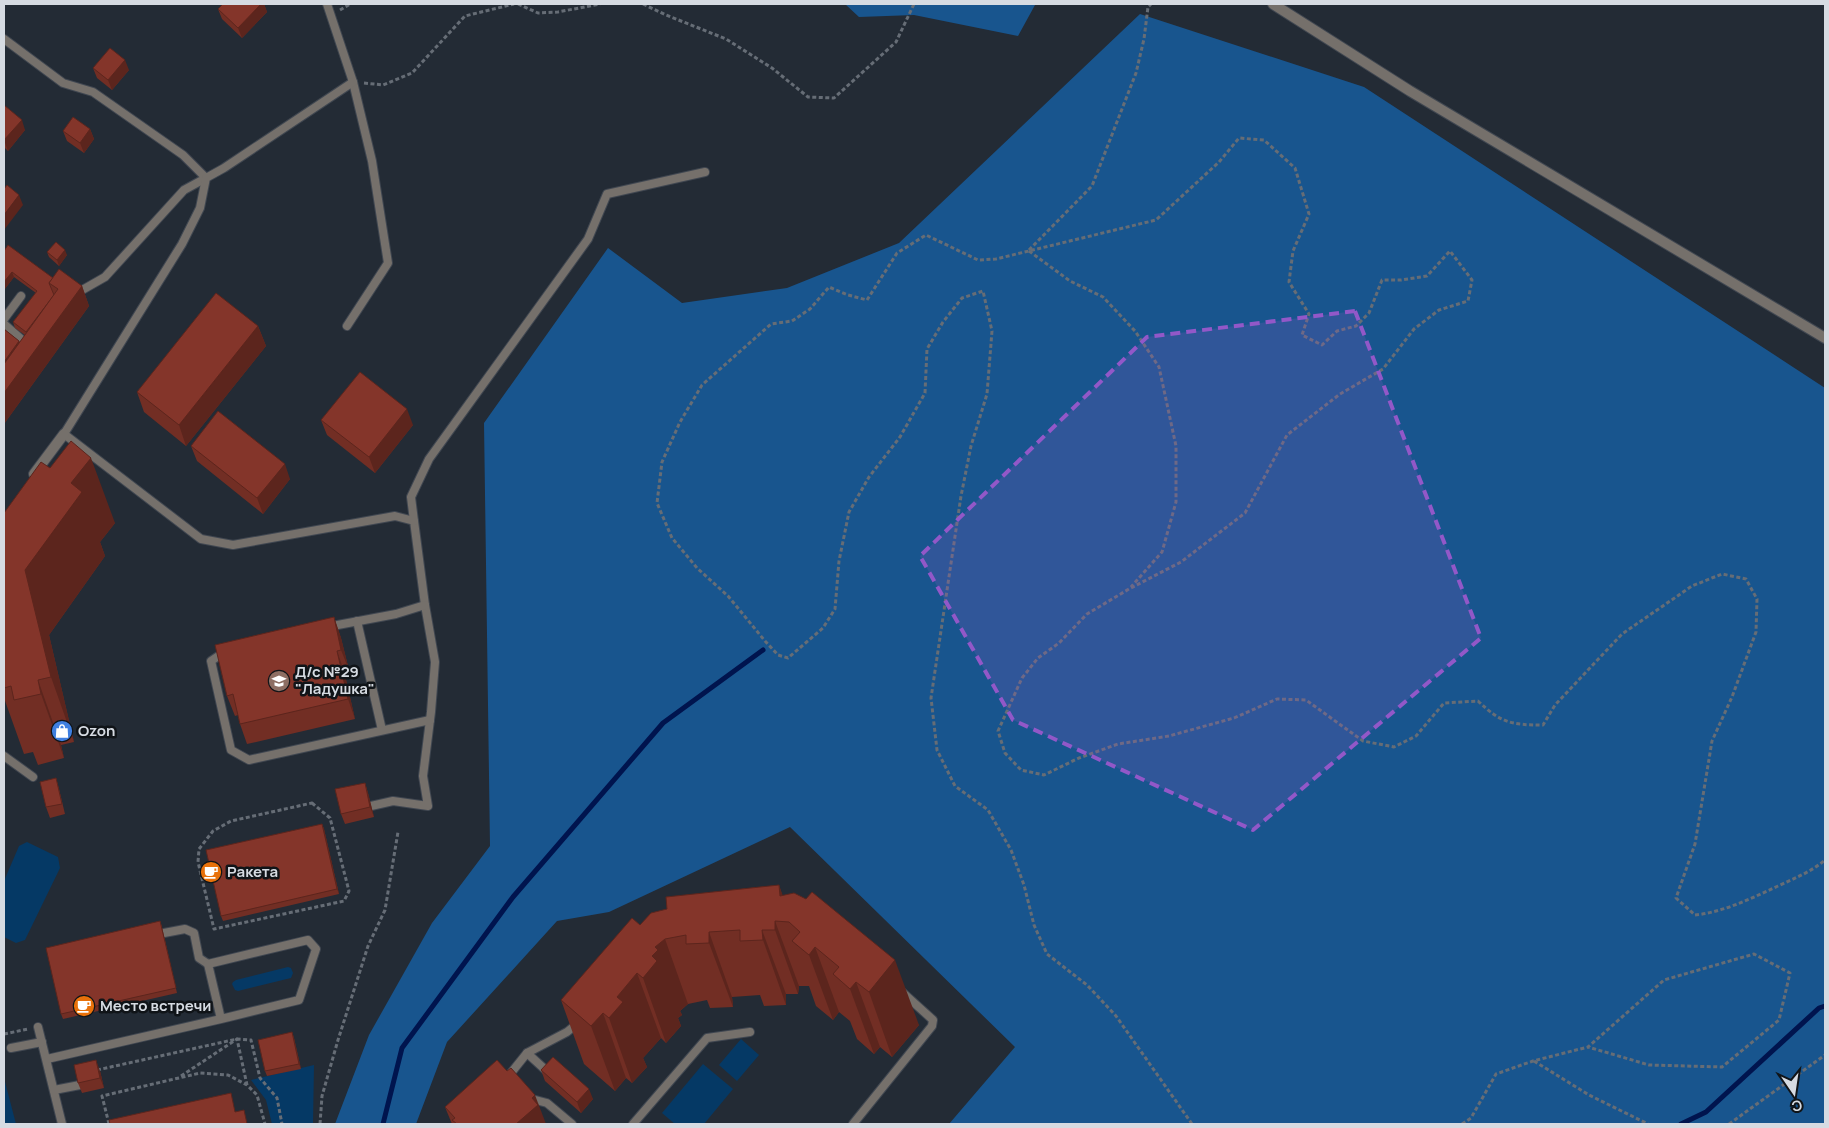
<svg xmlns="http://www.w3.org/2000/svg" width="1829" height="1128" font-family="Manrope,sans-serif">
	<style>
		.green { fill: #053965 }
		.forest { fill: #18558e }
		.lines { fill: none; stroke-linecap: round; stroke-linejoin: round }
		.stream { stroke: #00144e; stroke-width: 5 }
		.service-casing { stroke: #404751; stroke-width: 10 }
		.minor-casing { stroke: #404751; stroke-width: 12 }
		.path { stroke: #666d76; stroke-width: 3; stroke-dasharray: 4 2.5; stroke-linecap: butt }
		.service { stroke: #75706b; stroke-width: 8 }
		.minor { stroke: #75706b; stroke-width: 10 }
		.wall { fill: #722e24 }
		.shaded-wall { fill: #5c251d }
		.building { fill: #84352a; stroke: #5c251d }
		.marked { fill: #9258c8; fill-opacity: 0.2; stroke: #9258c8; stroke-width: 4; stroke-dasharray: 10 6; stroke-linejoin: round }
		.labels { text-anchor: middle; stroke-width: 5; stroke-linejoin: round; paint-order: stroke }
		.poi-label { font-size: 15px; font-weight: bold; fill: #d6dbe2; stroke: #101418; text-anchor: start }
	</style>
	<rect width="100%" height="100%" fill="#232b35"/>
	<g class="green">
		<polygon points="27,842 58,857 60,868 25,940 16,943 4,937 4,881 19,846"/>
		<polygon points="288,967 291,968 293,973 291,978 238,991 235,990 232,984 233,982 236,980"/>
		<polygon points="741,1039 759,1055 737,1081 719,1065"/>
		<polygon points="703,1064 733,1089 704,1124 675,1124 662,1113"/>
		<polygon points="314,1065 313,1124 272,1124 266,1100 251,1080"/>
		<polygon points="4,1078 16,1124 4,1124"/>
	</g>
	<g class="forest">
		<polygon points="845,4 1035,4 1035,5 1018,36 914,15 859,17"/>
		<polygon points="1140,14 1364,87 1825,388 1825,1124 949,1124 1015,1047 790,827 609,912 557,921 447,1042 416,1124 335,1124 369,1035 432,923 490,846 484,423 608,248 682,303 787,288 899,243"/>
	</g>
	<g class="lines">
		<g class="stream">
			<polyline points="383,1124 402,1048 513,897 663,723 763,650"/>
			<polyline points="1681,1124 1706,1112 1819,1008 1825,1006"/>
		</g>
		<g class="service-casing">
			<g id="service">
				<polyline points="327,4 353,82 372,161 388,263 347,326"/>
				<polyline points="4,39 63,83 93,92 183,155 206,178 184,190 105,277 77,293"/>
				<polyline points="353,82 224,168 206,178 200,208 182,244 64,434 201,539 233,545 395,516 414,521 425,605 435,662 431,712 423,776 428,806 393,801 371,806"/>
				<polyline points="4,319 21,296"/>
				<polyline points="4,324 29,346"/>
				<polyline points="414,521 411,497 429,459 588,239 607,194 705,172"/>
				<polyline points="357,621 382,730"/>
				<polyline points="327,627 396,614 425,605"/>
				<polyline points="226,651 211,661 231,750 249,760 430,720"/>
				<polyline points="4,756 33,777"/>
				<polyline points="164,933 185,929 194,933 199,958 208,964"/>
				<polyline points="38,1027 62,1124"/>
				<polyline points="11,1048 42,1042"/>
				<polyline points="527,1053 550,1074"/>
				<polyline points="47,1059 221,1019 208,964 308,940 316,949 299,1000 221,1019"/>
				<polyline points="507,1078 527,1053 567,1032 578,1023"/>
				<polyline points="54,1090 80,1085"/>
				<polyline points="528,1098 547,1103 572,1124"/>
				<polyline points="633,1124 707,1038 750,1032"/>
				<polyline points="853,1124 932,1026 933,1020 902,992"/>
			</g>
		</g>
		<g class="minor-casing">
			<g id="minor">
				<polyline points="1273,4 1410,91 1825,338"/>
				<polyline points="34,474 64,434"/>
			</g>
		</g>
		<g class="path">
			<polyline points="518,4 538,13 558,12 600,4"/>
			<polyline points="643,4 666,15 726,39 772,68 808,97 834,98 896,42 914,4"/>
			<polyline points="340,10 350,4"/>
			<polyline points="364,83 383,85 412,73 465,16 514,4"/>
			<polyline points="1029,250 1092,186 1136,73 1144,39 1148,7 1151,4"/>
			<polyline points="1029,251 1070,281 1103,297 1135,331 1159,367 1176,446 1176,502 1162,552 1131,587"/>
			<polygon points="312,803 330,818 349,891 344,901 214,929 198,862 199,849 213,831 231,821"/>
			<polyline points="4,1034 28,1029"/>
			<polyline points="1534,1061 1589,1095 1648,1124"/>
			<polyline points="97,1070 237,1039 251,1040 260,1078 277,1098 282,1124"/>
			<polyline points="181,1076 237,1039 247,1085"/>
			<polyline points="109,1124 102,1096 200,1073 228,1075 247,1085 257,1095 265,1124"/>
			<polyline points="320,1124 322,1096 338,1040 368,946 385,910 398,832"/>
			<path d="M 1192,1124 L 1116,1016 L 1087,985 L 1047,954 L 1034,925 L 1024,885 L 1011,850 L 988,810 L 955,786 L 937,750 L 931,698 L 961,496 L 971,446 L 987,394 L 992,331 L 983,291 L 962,298 L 943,322 L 927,349 L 925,393 L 900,437 L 869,477 L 849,512 L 839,561 L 835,609 L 823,628 L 788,658 L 778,655 L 765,641 L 728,596 L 697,568 L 672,538 L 657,503 L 662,462 L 680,422 L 702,385 L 771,324 L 792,321 L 810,309 L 829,287 L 848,295 L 867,300 L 897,253 L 926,235 L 978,260 L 996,259 L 1156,220 L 1219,162 L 1239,138 L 1264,140 L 1295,168 L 1309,214 L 1293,251 L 1289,282 L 1309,314 L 1302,335 L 1322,345 L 1337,331 L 1356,326 L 1369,313 L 1382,280 L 1401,280 L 1427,276 L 1450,251 L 1472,280 L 1468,301 L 1439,310 L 1414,329 L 1383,369 L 1340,394 L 1287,435 L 1245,513 L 1181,562 L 1129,589 L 1087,614 L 1059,643 L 1038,658 L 1022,678 L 998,731 L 1005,753 L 1021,770 L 1044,775 L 1079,758 L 1118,744 L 1169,736 L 1234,718 L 1277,699 L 1306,700 L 1363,741 L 1394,747 L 1416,736 L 1444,703 L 1478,701 C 1501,723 1511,725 1543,725 L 1555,705 L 1622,634 L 1692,586 L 1722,574 L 1746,579 L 1757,599 L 1756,632 L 1732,697 L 1712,741 L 1695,844 L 1676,898 L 1695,915 C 1724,912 1752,898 1778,886 C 1795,878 1811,872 1825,860"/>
			<polyline points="1462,1124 1471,1118 1496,1074 1533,1061 1588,1047 1664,980 1754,954 1790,973 1779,1020 1722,1067 1649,1065 1588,1047"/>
			<polyline points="1729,1124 1825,1055"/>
		</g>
		<use href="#service" class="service"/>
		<use href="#minor" class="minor"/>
	</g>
	<g class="wall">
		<polygon points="223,4 264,4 267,12 242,38 222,19 218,9"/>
		<polygon points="93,68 129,70 112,90 97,78"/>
		<polygon points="4,106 25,130 8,151 4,147"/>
		<polygon points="90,129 94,139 84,153 67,141 63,131"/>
		<polygon points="4,251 53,278 82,286 89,306 4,424 4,329 19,341 20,342 25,335 15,328 13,322 36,293 14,277 4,290"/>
		<polygon points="47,252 67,255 59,266 49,257"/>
		<polygon points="258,326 266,346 186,446 144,412 137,392"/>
		<polygon points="321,420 413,425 375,473 327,435"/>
		<polygon points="191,446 290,479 263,514 197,461"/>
		<polygon points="50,468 115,523 100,542 105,556 49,635 74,742 61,745 64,758 38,765 33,752 24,754 4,698 4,513"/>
		<polygon points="334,617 341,638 349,670 344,671 355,719 247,744 240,724 238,715 235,716 227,696"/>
		<polygon points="56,778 59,789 65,814 50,818 46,807"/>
		<polygon points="365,783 368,793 374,817 345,824 341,814"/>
		<polygon points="322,824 324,829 339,894 223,921 221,916"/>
		<polygon points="779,885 782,895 919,1025 892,1057 880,1047 874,1054 857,1039 850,1021 839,1012 833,1020 816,1006 809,986 799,986 798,994 786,994 786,1005 764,1006 760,995 732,997 733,1007 710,1008 707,1000 688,1004 680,1011 682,1015 678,1018 681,1026 666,1043 661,1038 643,1058 647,1067 632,1083 626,1078 615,1091 584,1064 561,1000 640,925"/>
		<polygon points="160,921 162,927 177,993 63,1019 61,1014"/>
		<polygon points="292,1032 294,1038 301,1069 267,1076 265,1071"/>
		<polygon points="541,1070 593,1099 581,1113 545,1081"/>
		<polygon points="100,1071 104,1088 82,1093 78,1083"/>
		<polygon points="445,1107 546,1124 452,1124"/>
	</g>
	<g class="shaded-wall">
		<polygon points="261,4 264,4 267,12 242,38 238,28"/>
		<polygon points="125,60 129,70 112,90 108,80"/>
		<polygon points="22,120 25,130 8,151 4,140"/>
		<polygon points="90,129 94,139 84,153 80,143"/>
		<polygon points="19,195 23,205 4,230 4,215"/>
		<polygon points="65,250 67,255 59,266 57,260"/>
		<polygon points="12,272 14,277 4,290 4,282"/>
		<polygon points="82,286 89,306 4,424 4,393"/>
		<polygon points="258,326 266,346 186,446 179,425"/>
		<polygon points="19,341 21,346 4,369 4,362"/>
		<polygon points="407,409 413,425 375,473 369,457"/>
		<polygon points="91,458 115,523 100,542 105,556 49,635 74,742 51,677 25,570 71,483"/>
		<polygon points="285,464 290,479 263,514 257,498"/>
		<polygon points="334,617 341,638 349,670 341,650"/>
		<polygon points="337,651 344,671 355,719 348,699"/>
		<polygon points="38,680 61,745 64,758 41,694"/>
		<polygon points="365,783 368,793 374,817 370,807"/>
		<polygon points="322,824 324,829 339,894 337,889"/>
		<polygon points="779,885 794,926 780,896"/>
		<polygon points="775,921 799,986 798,994 775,930"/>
		<polygon points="762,930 786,994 786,1005 763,940"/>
		<polygon points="709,932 732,997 733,1007 709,943"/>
		<polygon points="665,939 688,1004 680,1011 682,1015 678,1018 681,1026 666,1043 643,978 652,956 655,947"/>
		<polygon points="815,947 839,1012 833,1020 809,955"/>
		<polygon points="895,960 919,1025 892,1057 869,992"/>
		<polygon points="637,973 661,1038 643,1058 647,1067 632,1083 609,1018 617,997"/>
		<polygon points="856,982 880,1047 874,1054 850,989"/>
		<polygon points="603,1013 626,1078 615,1091 591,1026"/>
		<polygon points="292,1032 294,1038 301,1069 299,1064"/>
		<polygon points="96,1060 100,1071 104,1088 100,1078"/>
		<polygon points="589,1089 593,1099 581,1113 577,1102"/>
		<polygon points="535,1095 546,1124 516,1124 532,1098"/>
	</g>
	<g class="building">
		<polygon points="223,4 261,4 238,28 218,9"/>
		<polygon points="110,48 125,60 108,80 93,68"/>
		<polygon points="4,105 22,120 4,140"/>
		<polygon points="73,117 90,129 80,143 63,131"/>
		<polygon points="7,185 19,195 4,215 4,189"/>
		<polygon points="56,242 65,250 57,260 47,252"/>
		<polygon points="8,245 53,278 49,283 54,295 26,332 13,322 37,291 12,272 4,282 4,251"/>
		<polygon points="59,269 82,286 4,393 4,364 58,289 49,283"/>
		<polygon points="216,293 258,326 179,425 137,392"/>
		<polygon points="4,329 19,341 4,362"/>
		<polygon points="360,372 407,409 369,457 321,420"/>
		<polygon points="218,411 285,464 257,498 191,446"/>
		<polygon points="71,441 91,458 71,483 82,492 25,570 51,677 38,680 41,694 14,700 11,686 4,688 4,513 41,462 50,468"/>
		<polygon points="334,617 341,650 337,651 348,699 240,724 233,694 227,696 215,645"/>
		<polygon points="56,778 62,804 46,807 40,782"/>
		<polygon points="365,783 370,807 341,814 335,789"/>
		<polygon points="322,824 337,889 221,916 206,850"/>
		<polygon points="779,885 780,896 794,893 806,899 812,892 895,960 869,992 856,982 850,989 833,974 839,967 815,947 809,955 792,941 800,932 789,922 775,921 775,930 762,930 763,940 740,941 740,930 709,932 709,943 686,944 686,935 665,939 655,947 658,950 652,956 657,961 643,978 637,973 617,997 623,1002 609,1018 603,1013 591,1026 561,1000 632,918 640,925 651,913 667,909 666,897"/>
		<polygon points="160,921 176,988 61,1014 46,948"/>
		<polygon points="292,1032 299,1064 265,1071 258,1040"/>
		<polygon points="553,1057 589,1089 577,1102 541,1070"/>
		<polygon points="96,1060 100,1078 78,1083 74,1065"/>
		<polygon points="497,1060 507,1071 511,1068 535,1095 532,1098 538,1105 516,1124 457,1124 452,1120 455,1118 445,1107"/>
		<polygon points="231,1093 235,1112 244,1110 247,1124 110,1124 109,1120"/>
	</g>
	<path class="marked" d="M 1355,311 L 1481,638 L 1253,830 L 1013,720 L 920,556 L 1147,337 Z"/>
	<defs>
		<g id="school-disc" transform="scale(1.125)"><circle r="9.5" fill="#8d6e63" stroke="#101418"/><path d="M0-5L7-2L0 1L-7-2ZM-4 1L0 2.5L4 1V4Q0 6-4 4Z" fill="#fff"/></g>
		<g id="shop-disc" transform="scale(1.125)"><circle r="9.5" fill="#3f7fe0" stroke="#101418"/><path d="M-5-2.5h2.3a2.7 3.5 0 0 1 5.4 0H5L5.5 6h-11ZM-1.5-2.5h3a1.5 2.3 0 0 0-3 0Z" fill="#fff"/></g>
		<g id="cafe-disc" transform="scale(1.125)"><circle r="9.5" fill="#e8710a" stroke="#101418"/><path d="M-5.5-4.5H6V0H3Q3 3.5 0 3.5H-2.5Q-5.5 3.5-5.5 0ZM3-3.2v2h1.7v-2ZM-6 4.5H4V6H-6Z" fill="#fff"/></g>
	</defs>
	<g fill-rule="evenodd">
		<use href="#school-disc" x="279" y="681"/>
		<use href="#shop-disc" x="62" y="731"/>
		<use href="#cafe-disc" x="211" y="872"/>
		<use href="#cafe-disc" x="84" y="1006"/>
	</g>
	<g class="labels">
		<g class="poi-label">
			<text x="295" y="677">Д/с №29<tspan x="295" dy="17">"Ладушка"</tspan></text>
			<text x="78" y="736">Ozon</text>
			<text x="227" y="877">Ракета</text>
			<text x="100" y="1011">Место встречи</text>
		</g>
	</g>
	<rect width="1829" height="1128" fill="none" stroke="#d6dbe2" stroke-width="10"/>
	<g transform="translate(1794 1093) rotate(167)" stroke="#101418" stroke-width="4" paint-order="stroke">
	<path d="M0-4L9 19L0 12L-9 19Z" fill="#d6dbe2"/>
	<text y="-8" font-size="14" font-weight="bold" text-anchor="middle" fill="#d6dbe2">С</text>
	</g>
</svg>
